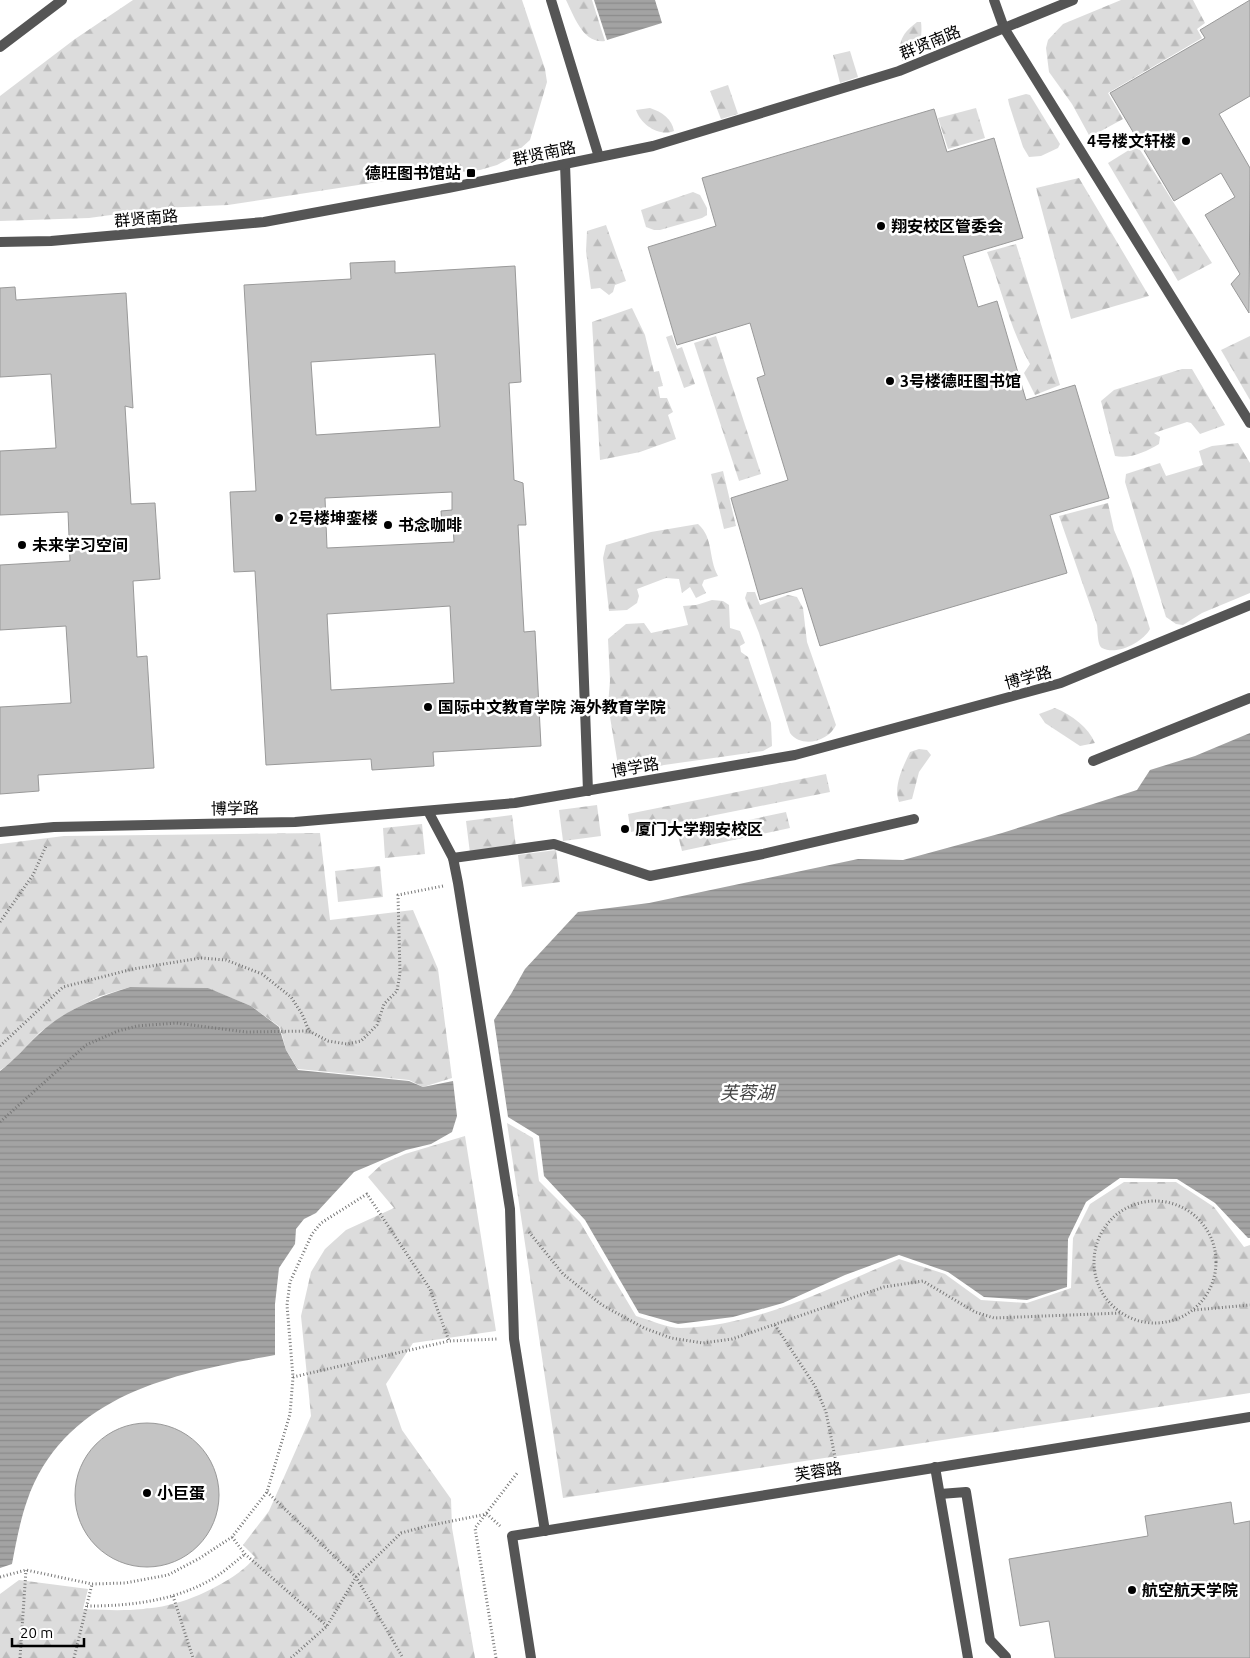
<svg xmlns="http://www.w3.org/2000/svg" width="1250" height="1658" font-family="Ubuntu,'Noto Sans SC',sans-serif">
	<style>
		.forest { fill: url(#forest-firs) }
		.water { fill: url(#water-rules) }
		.building { fill: #c4c4c4; stroke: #999; fill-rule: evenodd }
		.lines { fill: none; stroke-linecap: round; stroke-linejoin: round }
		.path { stroke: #777; stroke-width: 3; stroke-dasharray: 1 2.5; stroke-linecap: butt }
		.service { stroke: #555; stroke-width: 10 }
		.minor { stroke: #555; stroke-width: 10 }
		.poi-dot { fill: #000; stroke: #fff; stroke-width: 2 }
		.labels { text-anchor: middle; stroke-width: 5; stroke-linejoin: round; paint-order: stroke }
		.street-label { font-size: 16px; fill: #000; stroke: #fff }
		.poi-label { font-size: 16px; font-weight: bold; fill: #000; stroke: #fff; text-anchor: start }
		.water-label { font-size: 18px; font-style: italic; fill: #444; stroke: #fff }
	</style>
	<defs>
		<pattern id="forest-firs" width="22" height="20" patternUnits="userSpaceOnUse" patternTransform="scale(1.25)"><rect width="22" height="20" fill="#dcdcdc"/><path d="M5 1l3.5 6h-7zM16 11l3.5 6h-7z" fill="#bbb"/></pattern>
		<pattern id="water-rules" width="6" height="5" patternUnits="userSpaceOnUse" patternTransform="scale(1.25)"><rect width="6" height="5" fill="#a3a3a3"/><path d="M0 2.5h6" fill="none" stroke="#8b8b8b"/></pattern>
	</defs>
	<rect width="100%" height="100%" fill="#fff"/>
	<g class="forest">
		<polygon points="133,0 522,0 545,69 547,82 530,140 510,158 497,165 480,170 404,178 228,205 162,208 89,218 0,221 0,96 75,39"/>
		<path d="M 566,0 L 592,0 L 605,41 C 583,44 574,16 566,0 Z"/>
		<polygon points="1121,0 1193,0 1205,23 1197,29 1202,38 1108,93 1123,119 1090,137 1072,104 1049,72 1046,48 1048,40 1063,24"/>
		<path d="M 917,22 L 921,22 C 923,38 919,56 902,61 C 897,41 902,34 917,22 Z"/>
		<polygon points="850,51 858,77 840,83 833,55"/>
		<polygon points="728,85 738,114 721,119 710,91"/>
		<polygon points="1026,94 1030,95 1060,144 1058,148 1041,156 1029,157 1023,147 1009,104 1008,99"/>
		<path d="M 650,108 C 662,112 672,119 674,131 C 659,137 641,125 636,110 Z"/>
		<polygon points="976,108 985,138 948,149 938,118"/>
		<polygon points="1137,145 1212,263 1178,281 1108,163"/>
		<polygon points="1079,178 1149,296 1071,319 1036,188"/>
		<polygon points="693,192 700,195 707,208 707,215 702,218 660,230 654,230 646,227 641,210"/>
		<polygon points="606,225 626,281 615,285 613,292 609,295 600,288 591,289 586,251 587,231"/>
		<path d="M 1016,244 L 1060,385 L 1035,395 L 1024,373 L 1030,364 C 1010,329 1002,290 987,252 Z"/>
		<polygon points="632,308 645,335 654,372 659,371 663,386 658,387 660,398 667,398 673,412 668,415 676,439 640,452 600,460 592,322"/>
		<polygon points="672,335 677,349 682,347 695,384 684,388 666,337"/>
		<polygon points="716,336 761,474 739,481 694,343"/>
		<polygon points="1250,336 1250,400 1221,350"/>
		<path d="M 1182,369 L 1192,369 L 1225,425 L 1200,434 L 1191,423 L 1187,422 L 1154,433 L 1160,437 L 1159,444 C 1146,452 1130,459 1115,456 L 1101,401 L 1114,390 Z"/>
		<polygon points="1238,443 1250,463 1250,593 1202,613 1183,625 1176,624 1166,617 1125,482 1126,474 1160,463 1166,476 1203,465 1199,451 1212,446"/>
		<polygon points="723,471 736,526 724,529 711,474"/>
		<path d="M 1108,503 L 1114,530 L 1131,570 L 1150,629 C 1143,642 1117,656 1102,648 C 1097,645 1098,630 1097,625 L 1059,516 Z"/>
		<path d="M 698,524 C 714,538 708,558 718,576 L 704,580 L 702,585 L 706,593 L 696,598 L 690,587 L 682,593 L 679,579 L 666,578 L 637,589 L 639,596 L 637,603 L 627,610 L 609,611 L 603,558 L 606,545 L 651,532 Z"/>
		<path d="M 747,592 L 755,592 L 760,605 L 788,595 L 797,597 L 803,608 L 807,642 L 836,725 C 829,741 802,749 790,733 L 759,633 L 745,598 Z"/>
		<polygon points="712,600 723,601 729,605 730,628 740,631 745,643 740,646 741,652 748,657 771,723 772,746 763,751 664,765 638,772 619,771 608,705 610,681 608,639 626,624 644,623 651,633 688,625 683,606 696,605"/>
		<path d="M 1055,708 C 1072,715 1088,727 1095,743 L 1080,746 L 1045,723 L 1039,714 Z"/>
		<path d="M 919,749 L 927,750 L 931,755 L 919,772 L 912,799 L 899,802 C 893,786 903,767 910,752 Z"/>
		<polygon points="826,774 830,792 631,832 628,814"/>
		<polygon points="597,805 601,836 563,841 559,810"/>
		<polygon points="786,812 790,828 682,851 678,835"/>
		<polygon points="512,815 516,847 470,853 466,821"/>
		<polygon points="422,824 425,854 385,858 383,828"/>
		<polygon points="320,833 330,920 413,910 438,969 452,1078 423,1087 409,1080 298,1069 286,1050 280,1027 251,1006 207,988 130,987 100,996 69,1012 40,1032 10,1064 0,1070 0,844 64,836"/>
		<polygon points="556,850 560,882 522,887 518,855"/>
		<polygon points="380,866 383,897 338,902 335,871"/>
		<path d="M 507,1123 L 533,1138 L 539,1181 L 580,1222 L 636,1316 C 650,1320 667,1328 681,1328 C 757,1326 830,1288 899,1259 L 945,1274 L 981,1300 L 1027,1303 L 1071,1288 L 1073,1238 L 1090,1204 L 1124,1182 L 1176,1182 L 1214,1207 L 1244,1247 L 1250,1245 L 1250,1393 L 563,1498 Z"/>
		<path d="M 465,1136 L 496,1331 L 413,1343 L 386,1384 L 402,1430 L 451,1499 L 452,1528 L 475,1658 L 0,1658 L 0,1594 L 19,1580 L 88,1589 L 83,1609 C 135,1612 173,1611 219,1585 C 232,1578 247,1568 255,1557 L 243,1545 L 269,1511 L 311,1416 L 301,1316 L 311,1272 L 325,1249 L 346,1230 L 394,1208 L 368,1177 L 382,1164 L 405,1154 Z"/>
	</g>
	<g class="water">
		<polygon points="594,0 655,0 662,23 607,40"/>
		<polygon points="1250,733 1250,1238 1248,1238 1215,1203 1177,1179 1120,1178 1086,1202 1068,1239 1067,1287 1027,1300 984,1297 948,1272 899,1255 845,1275 783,1303 733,1317 678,1324 639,1313 585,1220 544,1176 539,1136 508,1117 494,1020 511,994 525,969 578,912 649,903 858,859 903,860 1002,833 1137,790 1150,770 1195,756"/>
		<path d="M 130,987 L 208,988 L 251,1006 L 279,1027 L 286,1050 L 298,1070 L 409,1081 L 423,1087 L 453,1081 L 457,1116 L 452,1132 L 431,1144 L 406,1150 L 354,1172 L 316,1213 L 304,1219 L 296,1229 L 295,1244 L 279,1268 L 275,1304 L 275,1355 C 176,1373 65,1393 27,1501 C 20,1521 16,1543 12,1564 L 0,1568 L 0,1071 C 15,1060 26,1046 39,1034 C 64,1010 98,997 130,987 Z"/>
	</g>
	<g class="building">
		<polygon points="1250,0 1250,96 1219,114 1250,168 1249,313 1231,284 1240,274 1205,215 1235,197 1221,173 1174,201 1110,93 1205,38 1200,30"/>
		<polygon points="934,109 947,152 994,138 1023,238 963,256 978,307 997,301 1026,400 1075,385 1109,498 1050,515 1067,573 820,646 802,588 760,600 731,498 788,480 757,378 765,375 750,323 677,345 648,247 716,226 702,178"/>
		<path d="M 395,261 L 395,273 L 515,266 L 521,382 L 509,383 L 514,480 L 523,483 L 526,525 L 518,525 L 524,632 L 535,631 L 541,746 L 433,752 L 434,766 L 372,770 L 371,759 L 266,765 L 255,571 L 234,572 L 230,492 L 256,491 L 244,285 L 351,279 L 350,263 ZM 435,354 L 440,427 L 316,435 L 311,362 ZM 452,492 L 452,510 L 441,511 L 442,525 L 453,525 L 454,542 L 327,548 L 325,498 ZM 450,606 L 454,683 L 331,690 L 327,614 Z"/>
		<polygon points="15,287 16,300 126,293 133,408 125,406 131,504 155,503 160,579 133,581 137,657 147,656 154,768 38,775 39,791 0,794 0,707 71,703 66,626 0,630 0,565 70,561 68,512 0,515 0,451 56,448 51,374 0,377 0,288"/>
		<circle cx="147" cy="1495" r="72"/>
		<polygon points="1231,1502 1234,1524 1250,1521 1250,1658 1055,1658 1049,1621 1020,1626 1009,1559 1148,1536 1145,1516"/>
	</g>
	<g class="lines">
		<g class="path">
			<polyline points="0,922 33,875 46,846"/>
			<polyline points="0,1046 63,987 133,969 201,958 226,960 262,974 291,997 302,1014 309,1031"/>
			<polyline points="0,1122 86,1045 118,1031 137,1026 176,1023 246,1032 309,1031 328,1041 347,1044 361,1041 377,1025 384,1004 397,991 400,973 398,895 443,886"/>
			<circle cx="1155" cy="1262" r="61"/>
			<polyline points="529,1232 563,1274 602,1305 644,1328 671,1338 703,1343 732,1339 884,1287 923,1281 975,1312 994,1318 1121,1313"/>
			<polyline points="1194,1310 1250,1305"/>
			<polyline points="775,1325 815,1386 826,1412 837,1467"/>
			<polyline points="293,1377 449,1341 498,1339"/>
			<polyline points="267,1492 356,1577 403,1658"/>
			<polyline points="232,1537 245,1554 327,1626"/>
			<polyline points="0,1577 26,1570 92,1584 125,1583 168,1575 200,1558 232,1537 267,1492 290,1414 293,1377 287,1305 290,1282 312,1234 321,1223 367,1194 430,1289 449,1341"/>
			<polyline points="173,1596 193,1658"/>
			<path d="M 87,1606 C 131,1606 175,1601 214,1578 C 225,1571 235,1562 245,1554"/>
			<polyline points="20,1658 26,1570"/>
			<polyline points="74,1658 92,1584"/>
			<polyline points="291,1658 327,1626 356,1577 401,1533 427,1526 487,1514 500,1526"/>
			<polyline points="496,1658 475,1528 518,1472"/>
		</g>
		<g class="service">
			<polyline points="1093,761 1250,698"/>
			<polyline points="428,811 453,858 458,883 510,1209 514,1339 545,1531"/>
			<polyline points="453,858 554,844 650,876 763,854 914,819"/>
			<polyline points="940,1494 966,1492 990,1640 1006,1657"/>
		</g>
		<g class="minor">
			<polyline points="551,0 599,157"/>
			<polyline points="994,0 1004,28 1250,423"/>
			<polyline points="0,47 62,0"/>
			<polyline points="565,164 588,791"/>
			<polyline points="0,242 51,241 264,222 448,188 653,146 899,71 1073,0"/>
			<polyline points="0,832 54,827 295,822 515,803 795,755 1061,683 1250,605"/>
			<polyline points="935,1467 968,1658"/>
			<polyline points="531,1658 512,1536 1250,1417"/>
		</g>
	</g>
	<g class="poi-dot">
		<circle cx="1186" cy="141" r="5"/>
		<rect x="466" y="168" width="10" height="10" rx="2.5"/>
		<circle cx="881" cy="226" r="5"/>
		<circle cx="890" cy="381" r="5"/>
		<circle cx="279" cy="518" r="5"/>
		<circle cx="388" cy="525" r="5"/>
		<circle cx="22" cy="545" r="5"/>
		<circle cx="428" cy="707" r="5"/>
		<circle cx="625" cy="829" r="5"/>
		<circle cx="147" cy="1493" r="5"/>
		<circle cx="1132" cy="1590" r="5"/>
	</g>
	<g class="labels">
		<g class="street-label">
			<text transform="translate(930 42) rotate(-22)" y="6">群贤南路</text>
			<text transform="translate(544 153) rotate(-12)" y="6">群贤南路</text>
			<text transform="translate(146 218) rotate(-5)" y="6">群贤南路</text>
			<text transform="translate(1028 677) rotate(-15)" y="6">博学路</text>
			<text transform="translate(635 767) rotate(-10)" y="6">博学路</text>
			<text transform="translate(235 808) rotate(-1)" y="6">博学路</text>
			<text transform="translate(818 1471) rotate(-9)" y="6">芙蓉路</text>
		</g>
		<g class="poi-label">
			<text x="1176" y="147" text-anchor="end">4号楼文轩楼</text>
			<text x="461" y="179" text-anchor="end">德旺图书馆站</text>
			<text x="891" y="232">翔安校区管委会</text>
			<text x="900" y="387">3号楼德旺图书馆</text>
			<text x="289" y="524">2号楼坤銮楼</text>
			<text x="398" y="531">书念咖啡</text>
			<text x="32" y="551">未来学习空间</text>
			<text x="438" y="713">国际中文教育学院 海外教育学院</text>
			<text x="635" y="835">厦门大学翔安校区</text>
			<text x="157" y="1499">小巨蛋</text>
			<text x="1142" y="1596">航空航天学院</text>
		</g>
		<g class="water-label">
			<text x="747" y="1099">芙蓉湖</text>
		</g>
	</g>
	<path d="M12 1638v8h72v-8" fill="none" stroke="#000000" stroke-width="2.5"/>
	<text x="20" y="1638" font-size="15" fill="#000000" stroke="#ffffff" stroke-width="4" paint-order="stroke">20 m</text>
</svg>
